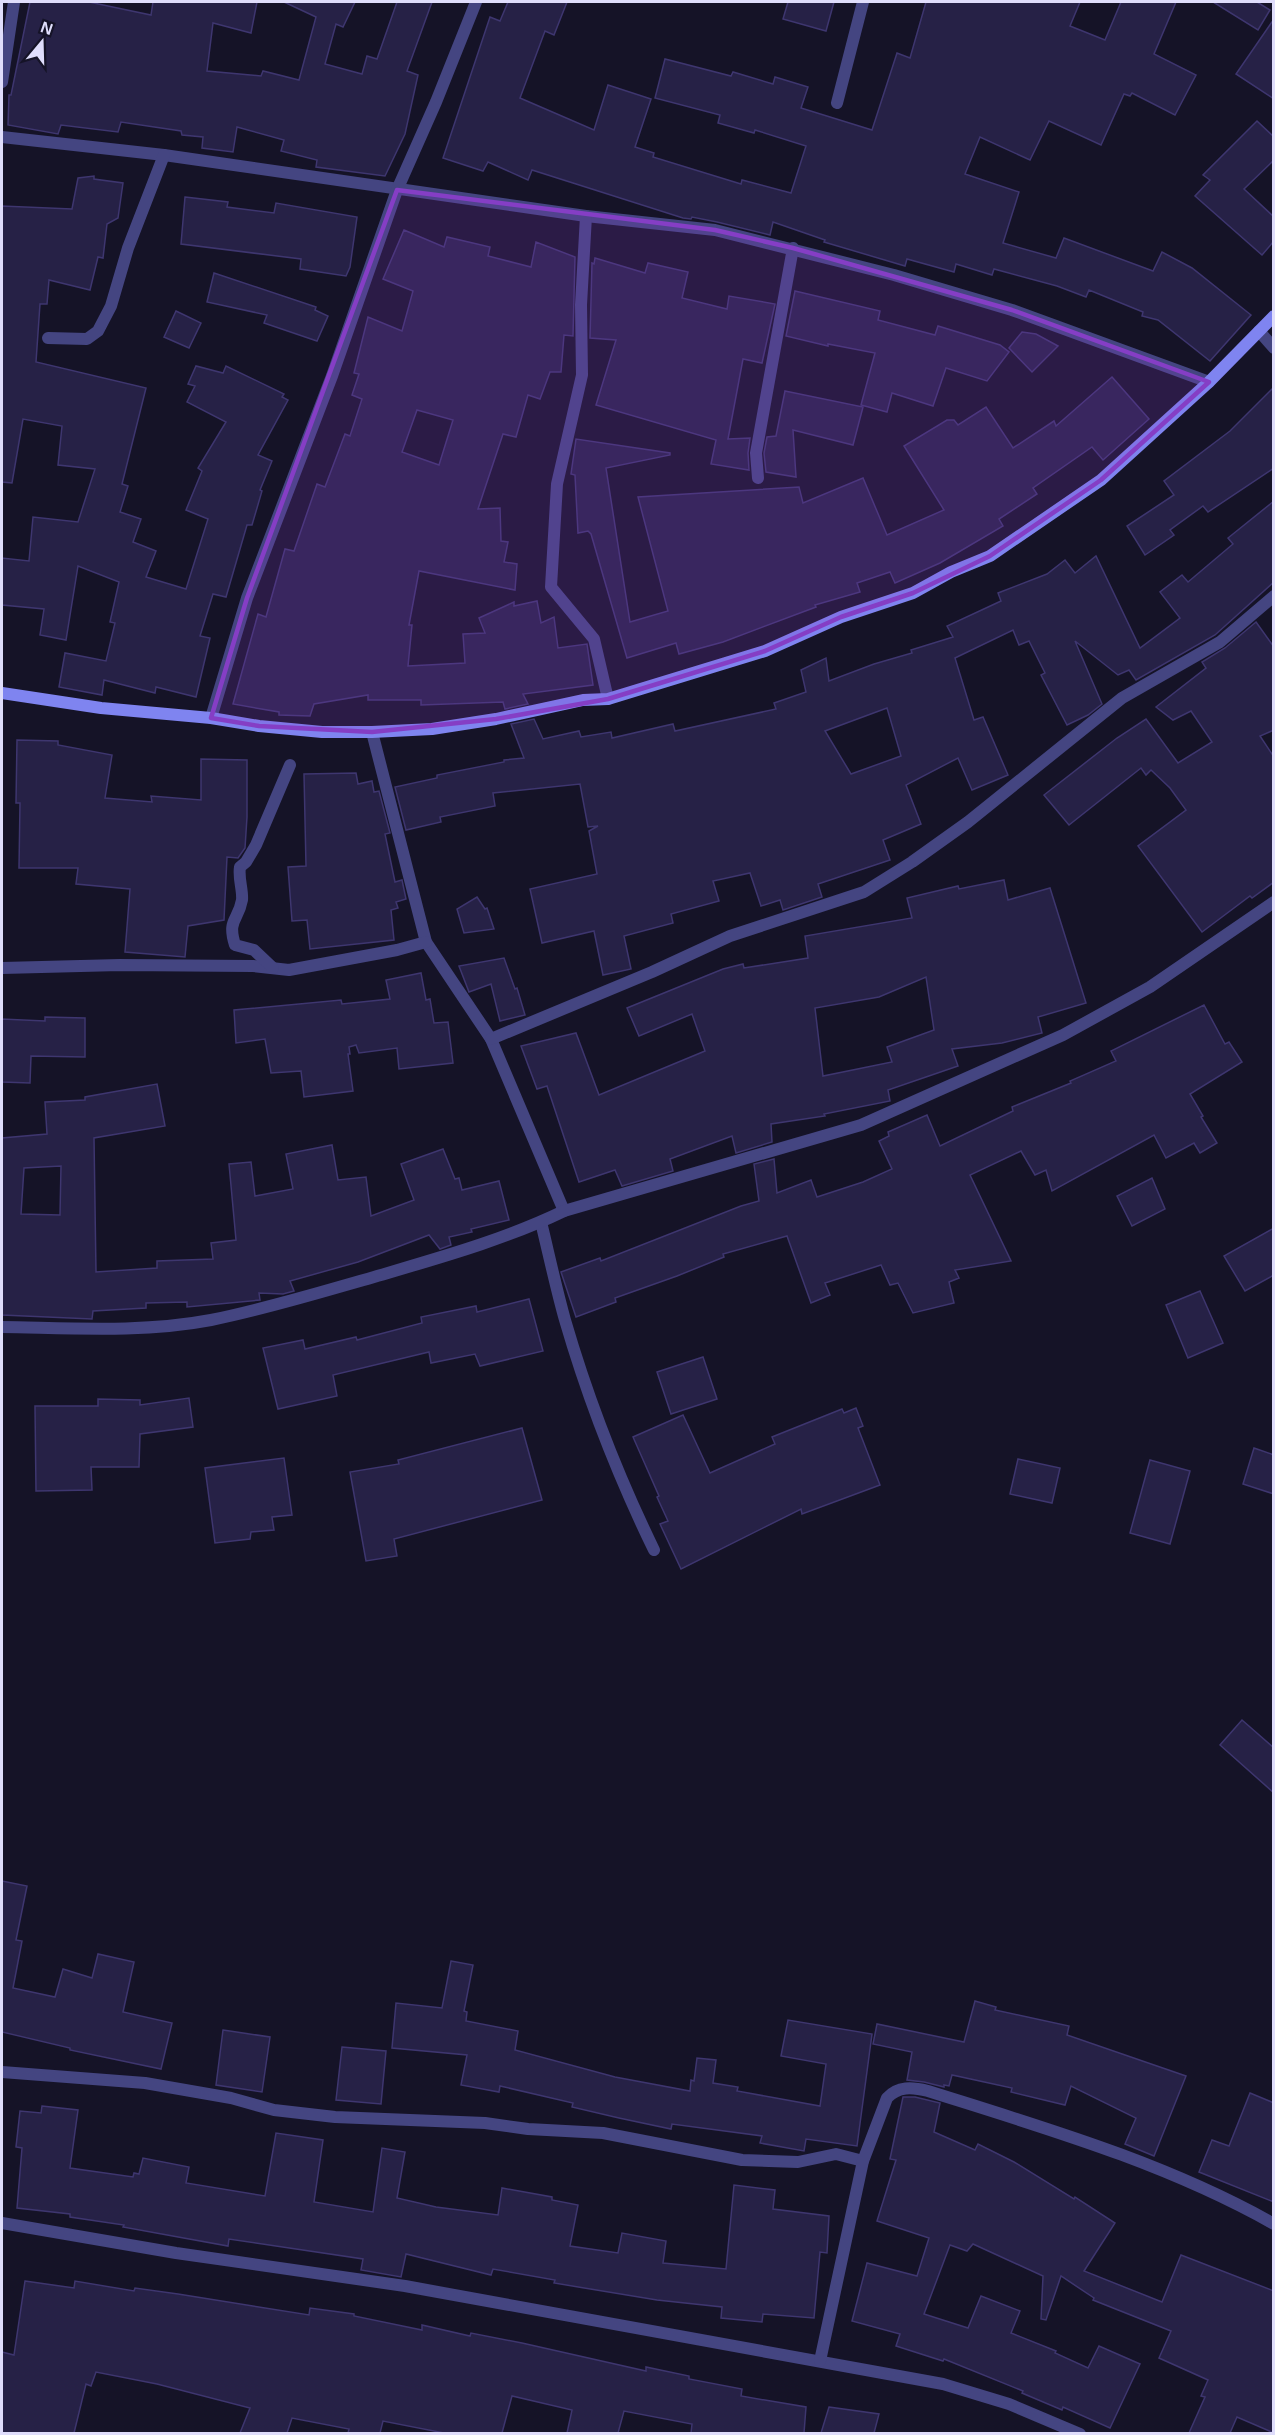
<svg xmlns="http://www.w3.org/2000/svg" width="1275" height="2435" font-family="Helvetica,sans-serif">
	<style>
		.building { fill: #262146; stroke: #3e366f; stroke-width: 1.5; fill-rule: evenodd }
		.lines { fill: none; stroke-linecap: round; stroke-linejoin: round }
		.street { stroke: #444581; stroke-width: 12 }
		.secondary { stroke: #7f84f0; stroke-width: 12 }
		.marked { fill: #853ec5; fill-opacity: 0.2; stroke: #853ec5; stroke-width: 4.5; stroke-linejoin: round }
	</style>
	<rect width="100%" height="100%" fill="#151327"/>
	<g class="building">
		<polygon points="30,2 89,2 151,15 153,2 257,2 251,33 213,23 207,71 261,76 263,71 299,80 316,17 284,2 355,2 343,27 336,24 325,64 362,74 367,56 377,59 397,2 432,2 407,71 418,75 405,134 385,176 316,167 317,160 281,151 284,140 237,127 233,152 202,148 203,137 182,135 181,131 121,122 118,132 61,125 58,134 8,125 9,95 11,95"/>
		<polygon points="508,2 567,2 554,35 545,31 520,98 594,130 608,85 651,99 635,147 654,153 653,157 741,184 742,180 791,193 806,146 755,130 754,133 718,123 720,115 655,98 665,59 731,76 733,72 773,84 775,77 808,87 801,108 872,130 897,53 910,58 926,2 1080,2 1070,26 1105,40 1121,2 1176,2 1154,54 1196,75 1175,115 1132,93 1130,96 1124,94 1101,145 1049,121 1030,160 980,137 965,174 1019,192 1003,243 1056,258 1064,238 1153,271 1162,252 1192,268 1251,315 1210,361 1158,320 1142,316 1143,312 1089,290 1086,297 1057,286 994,269 992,275 956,264 954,272 907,259 905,266 824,242 825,240 773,222 770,235 717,222 692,217 691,219 683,218 532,170 528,180 488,162 483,171 443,158 490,17 500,21"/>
		<polygon points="788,2 834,2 826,31 783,19"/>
		<polygon points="1213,2 1257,2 1270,10 1258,30"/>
		<polygon points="1274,19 1274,99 1236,74"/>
		<polygon points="1257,121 1274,137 1274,160 1244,189 1274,217 1274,241 1262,255 1195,196 1210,180 1203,175"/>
		<polygon points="94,176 94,179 123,183 118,218 107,224 103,258 98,257 90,290 49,280 47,304 40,304 36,362 146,388 122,484 128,486 120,512 141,519 133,542 156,551 146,577 186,589 208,519 186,510 202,471 198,468 226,422 187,402 195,386 188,384 196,366 223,373 226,366 284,394 282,397 288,400 258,455 272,461 260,490 262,491 252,525 247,525 226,597 213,594 200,636 210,638 196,697 156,687 155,693 104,680 102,695 59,687 65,653 106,661 115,623 110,622 119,582 78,566 66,640 40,635 44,609 2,605 2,558 29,561 33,517 78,522 95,469 58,465 62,426 23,419 12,483 2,482 2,206 72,209 78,178"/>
		<polygon points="185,197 228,202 227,207 274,213 276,203 357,217 350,267 346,276 300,269 301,259 181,244"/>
		<path d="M 404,230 L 444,247 L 447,237 L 490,247 L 488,256 L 531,267 L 536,242 L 575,257 L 573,336 L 564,335 L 561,372 L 550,372 L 540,399 L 528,395 L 516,437 L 503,434 L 478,509 L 500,508 L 501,541 L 508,542 L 504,562 L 517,564 L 515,590 L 419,571 L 409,625 L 412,625 L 408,666 L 465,663 L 463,634 L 485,633 L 479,618 L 514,602 L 514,606 L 537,601 L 541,623 L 554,617 L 558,648 L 587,644 L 593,685 L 523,694 L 528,704 L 505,709 L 503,702 L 421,705 L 421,700 L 368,700 L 368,695 L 314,704 L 310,716 L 279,715 L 279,712 L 233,704 L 258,614 L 266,617 L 285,549 L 294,551 L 317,484 L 325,487 L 345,434 L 350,436 L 362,399 L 352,395 L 359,374 L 354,373 L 368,317 L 402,331 L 413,291 L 383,279 ZM 417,410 L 453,420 L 439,465 L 402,452 Z"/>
		<polygon points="595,258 645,273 648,263 688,272 682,298 727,309 729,296 775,304 762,363 743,359 728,439 750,438 748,453 749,470 711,464 716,440 596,405 616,340 590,338 592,263 594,264"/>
		<polygon points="214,273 316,307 315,310 328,316 317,341 264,323 267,315 207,302"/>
		<polygon points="795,291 880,311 878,320 935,335 938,326 1000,345 1009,352 987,381 946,368 933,406 892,393 887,412 861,405 875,353 828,344 828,346 786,336"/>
		<polygon points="176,311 201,323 189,348 164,337"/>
		<polygon points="1022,332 1036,334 1058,346 1032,372 1009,348"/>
		<polygon points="1112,377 1149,419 1103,460 1092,447 1033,488 1037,494 999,519 1003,526 940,563 895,583 890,572 857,583 860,592 815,605 816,607 723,642 679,654 676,643 627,658 591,534 588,531 578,533 575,475 571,474 576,439 670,453 670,455 606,468 630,622 668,611 638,497 799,487 803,503 863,478 887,535 944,510 904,446 947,420 954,420 958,425 986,407 1013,448 1054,421 1056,426"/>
		<polygon points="1274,387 1274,468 1208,512 1203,506 1170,530 1174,535 1145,555 1127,526 1174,495 1164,481 1230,431"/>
		<polygon points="785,391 863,407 853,445 793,430 796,477 766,472 764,453 767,437 776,436"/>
		<path d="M 1274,501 L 1274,582 L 1215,635 L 1136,680 L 1129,670 L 1118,675 L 1075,641 L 1102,704 L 1088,715 L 1067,725 L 1041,675 L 1045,673 L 1029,641 L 1019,645 L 1013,630 L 955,658 L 974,720 L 983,717 L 1008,775 L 972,790 L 958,758 L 906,785 L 921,824 L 883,840 L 890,860 L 818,884 L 822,897 L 783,910 L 780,900 L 761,906 L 750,873 L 713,881 L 719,901 L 671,914 L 673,923 L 624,936 L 631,969 L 603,975 L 594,931 L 542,943 L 530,889 L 597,874 L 589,831 L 598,826 L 588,827 L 580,784 L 493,793 L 495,806 L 440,817 L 441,822 L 406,830 L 395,787 L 437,778 L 437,775 L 504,762 L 504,760 L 524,758 L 511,724 L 534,719 L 543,739 L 579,731 L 581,737 L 611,732 L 612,738 L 673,724 L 675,731 L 776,709 L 774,703 L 806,692 L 801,670 L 826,658 L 829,681 L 874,664 L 912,653 L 911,650 L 953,637 L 947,626 L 1001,601 L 998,593 L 1047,574 L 1065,560 L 1075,573 L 1096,556 L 1140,648 L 1180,618 L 1160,592 L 1182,575 L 1188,582 L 1233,544 L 1228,538 ZM 887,708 L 901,756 L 851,774 L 825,731 Z"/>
		<polygon points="1256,622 1274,647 1274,730 1260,736 1274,757 1274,882 1252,898 1250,896 1202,932 1138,846 1186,810 1170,788 1151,770 1146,775 1141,768 1069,825 1044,795 1117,738 1146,719 1178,763 1212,742 1191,711 1173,720 1156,707 1206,668 1202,662 1225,648"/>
		<polygon points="17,740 58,741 58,745 112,755 105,798 152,802 151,796 201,800 201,759 247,760 247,817 245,848 238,858 227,857 224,920 188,926 185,957 125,952 130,889 76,884 78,868 19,868 20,803 16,803"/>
		<polygon points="356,773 358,784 372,781 374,792 379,791 390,833 385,834 395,882 402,880 406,899 396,902 398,908 391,910 394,940 310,949 307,920 292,921 288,867 306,866 304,774"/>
		<path d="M 1004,880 L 1008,900 L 1050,888 L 1086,1003 L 1038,1017 L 1042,1033 L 1002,1043 L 952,1049 L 958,1066 L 888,1090 L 890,1101 L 824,1114 L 825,1116 L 771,1124 L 772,1142 L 736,1153 L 732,1136 L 670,1159 L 673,1171 L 622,1186 L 615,1170 L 579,1182 L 547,1086 L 537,1089 L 521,1046 L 576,1033 L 599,1095 L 705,1051 L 692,1014 L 639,1036 L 627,1008 L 723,969 L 743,964 L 744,968 L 808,958 L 805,936 L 912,918 L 907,898 L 958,886 L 959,889 ZM 926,977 L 934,1030 L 887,1047 L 892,1062 L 823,1076 L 815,1008 L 879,997 Z"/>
		<polygon points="477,897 485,909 487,908 494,929 464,933 457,909"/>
		<polygon points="504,958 515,989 517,988 525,1015 500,1021 491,984 469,992 459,966"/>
		<polygon points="421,973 426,1000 430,999 434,1023 448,1022 453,1063 399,1069 397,1048 359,1053 356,1045 349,1047 350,1054 348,1054 353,1091 304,1097 301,1071 271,1073 265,1039 236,1043 234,1010 341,1000 342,1004 390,999 386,980"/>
		<polygon points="1204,1005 1225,1044 1229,1042 1242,1062 1190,1094 1203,1116 1201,1117 1217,1143 1200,1153 1194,1143 1166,1158 1154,1135 1052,1191 1046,1170 1035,1175 1021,1151 970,1175 1011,1261 955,1270 959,1278 949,1282 954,1303 913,1313 898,1283 890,1285 881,1265 825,1283 830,1295 811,1303 787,1236 723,1254 724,1257 677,1276 615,1298 616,1302 576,1317 561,1272 600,1258 601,1261 741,1206 759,1201 754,1164 774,1159 777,1193 811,1180 817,1197 863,1182 892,1169 879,1141 889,1136 888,1132 927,1115 940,1146 1013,1111 1012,1107 1071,1083 1070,1081 1116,1061 1111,1051"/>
		<polygon points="45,1017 85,1018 85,1057 31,1056 30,1083 2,1082 2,1019 45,1021"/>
		<path d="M 157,1084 L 165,1126 L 94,1138 L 96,1272 L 157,1268 L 157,1261 L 213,1259 L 211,1243 L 236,1240 L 229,1164 L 251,1162 L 255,1196 L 293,1189 L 286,1154 L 332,1145 L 338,1180 L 366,1177 L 371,1216 L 414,1200 L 401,1164 L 443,1149 L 455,1179 L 459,1178 L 462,1190 L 499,1181 L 509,1220 L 471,1229 L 472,1232 L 449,1237 L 451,1245 L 440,1249 L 429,1235 L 358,1262 L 290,1281 L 294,1291 L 283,1294 L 259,1293 L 260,1300 L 187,1307 L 187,1302 L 146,1303 L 146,1308 L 93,1311 L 92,1319 L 2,1315 L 2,1138 L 47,1134 L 45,1102 L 85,1100 L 85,1097 ZM 61,1166 L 60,1215 L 21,1214 L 24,1168 Z"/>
		<polygon points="1152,1178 1165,1209 1132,1226 1117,1196"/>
		<polygon points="1274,1228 1274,1275 1245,1291 1224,1256"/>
		<polygon points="1200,1291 1223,1343 1188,1358 1166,1305"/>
		<polygon points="529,1299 543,1351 480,1366 475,1354 431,1363 429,1352 333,1375 337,1396 278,1409 263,1348 303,1340 305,1349 356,1337 357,1340 422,1323 421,1317 476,1306 477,1312"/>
		<polygon points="703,1357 717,1399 671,1414 657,1372"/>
		<polygon points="189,1398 193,1427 140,1434 139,1467 91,1467 92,1490 36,1491 35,1406 98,1406 98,1399 140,1400 140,1405"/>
		<polygon points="856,1408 863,1426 858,1428 880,1485 802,1514 801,1509 681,1569 660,1524 668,1521 657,1497 659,1496 633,1437 683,1415 710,1473 775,1444 772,1437 842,1409 844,1413"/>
		<polygon points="522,1428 542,1500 394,1539 397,1556 366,1561 350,1472 399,1464 398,1460"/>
		<polygon points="1254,1448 1274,1455 1274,1494 1243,1484"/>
		<polygon points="284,1458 292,1515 272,1517 274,1530 251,1532 250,1539 215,1543 205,1468"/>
		<polygon points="1018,1459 1060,1468 1052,1503 1010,1494"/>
		<polygon points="1150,1460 1190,1471 1170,1544 1130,1533"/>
		<polygon points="1242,1720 1274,1748 1274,1793 1220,1745"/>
		<polygon points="2,1881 27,1886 16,1940 22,1941 13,1988 55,1997 63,1969 92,1978 98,1954 134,1962 123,2012 172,2023 161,2069 70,2050 70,2048 2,2032"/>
		<polygon points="451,1961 473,1965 464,2011 467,2012 466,2021 518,2031 515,2050 615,2077 690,2091 691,2080 694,2081 697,2058 716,2060 713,2083 738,2087 737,2091 820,2106 826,2064 781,2056 788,2020 872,2034 857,2146 806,2139 804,2151 760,2143 762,2136 672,2124 671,2129 619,2118 572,2107 573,2103 500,2086 499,2092 461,2085 467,2055 392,2048 396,2003 442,2008"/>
		<polygon points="975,2001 996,2007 995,2010 1069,2026 1067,2035 1186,2076 1154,2156 1125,2144 1136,2118 1071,2086 1065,2105 1011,2092 1012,2088 952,2075 949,2086 944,2085 944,2087 924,2082 907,2080 912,2052 873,2044 877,2024 964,2042"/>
		<polygon points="223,2030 270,2037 262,2092 216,2085"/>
		<polygon points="342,2047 386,2051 381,2104 336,2100"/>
		<polygon points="1250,2093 1274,2103 1274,2202 1199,2172 1212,2140 1229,2146"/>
		<polygon points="903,2097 915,2097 940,2103 934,2132 975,2150 978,2144 1014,2162 1074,2199 1075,2197 1115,2223 1084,2271 1162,2302 1181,2255 1274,2291 1274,2433 1237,2417 1230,2433 1189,2433 1205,2397 1201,2396 1208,2380 1159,2358 1171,2331 1093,2300 1094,2298 1061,2276 1046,2320 1041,2319 1043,2276 973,2244 967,2251 950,2245 924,2314 968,2328 981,2296 1020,2311 1011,2333 1056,2351 1055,2353 1088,2368 1099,2346 1140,2364 1110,2428 1063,2407 1062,2410 1022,2393 1023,2391 944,2359 943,2361 896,2346 900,2334 852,2321 867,2263 917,2276 929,2238 877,2221 896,2160 890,2159"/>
		<polygon points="42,2106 78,2110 70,2168 133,2177 134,2173 139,2174 143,2158 189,2167 186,2183 265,2196 276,2133 323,2140 314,2202 373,2212 382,2148 405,2152 397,2198 436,2207 498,2215 502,2188 552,2197 552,2200 578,2205 570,2246 618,2253 622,2233 666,2241 663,2263 726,2269 734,2185 775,2190 773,2209 829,2216 827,2253 820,2252 814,2318 763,2314 762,2322 721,2318 722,2307 657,2300 554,2283 555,2280 493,2269 491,2275 406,2254 401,2277 361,2270 363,2259 229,2239 228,2246 123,2227 124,2225 70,2217 70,2214 17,2208 22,2148 16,2147 20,2111 41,2113"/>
		<polygon points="25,2281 74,2288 75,2281 134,2291 135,2288 178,2294 309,2315 310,2308 354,2314 354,2316 422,2330 422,2325 470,2336 471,2333 522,2343 646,2371 646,2367 689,2376 689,2379 742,2389 741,2396 806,2407 804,2433 691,2433 692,2424 624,2411 618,2433 567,2433 572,2410 512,2396 502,2433 444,2433 383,2421 380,2433 348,2433 349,2429 292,2418 287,2433 240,2433 250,2408 157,2384 96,2372 91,2386 86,2384 74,2433 2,2433 2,2352 14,2355"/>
		<polygon points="829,2407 879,2414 874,2433 821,2433"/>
	</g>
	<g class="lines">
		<g class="street">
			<polyline points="2,82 14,2"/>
			<polyline points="837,103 863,2"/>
			<polyline points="2,137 164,155 586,216 715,230 894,275 1012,310 1209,382"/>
			<polyline points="586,216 581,305 582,375 557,484 551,587 594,639 608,699"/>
			<polyline points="1259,331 1274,348"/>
			<polyline points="48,338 87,339 98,331 111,306 128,248 164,155"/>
			<polyline points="758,478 756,453 793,248"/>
			<polyline points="211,718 247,598 332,376 397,190 436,102 476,2"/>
			<polyline points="372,732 426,942 491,1039 564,1211"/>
			<polyline points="2,968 120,965 253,966 289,970 397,950 426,942"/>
			<path d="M 273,968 L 254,950 L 235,945 C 227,919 238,922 242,900 C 243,890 238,878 240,867 L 246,862 L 256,845 L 290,765"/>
			<polyline points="491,1039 652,972 730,936 864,892 912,862 968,822 1122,698 1220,642 1274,596"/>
			<path d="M 541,1222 C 549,1255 556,1288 565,1320 C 588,1399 618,1476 654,1550"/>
			<path d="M 2,1327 C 71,1328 143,1333 211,1320 C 266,1309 321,1292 374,1277 C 438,1258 504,1240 564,1211 L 861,1125 L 1063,1035 L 1150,987 L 1274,902"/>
			<polyline points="2,2072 145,2083 231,2098 274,2110 335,2117 485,2123 528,2129 603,2133 742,2160 798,2162 836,2154 863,2161"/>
			<polyline points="2,2223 176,2253 405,2286 943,2384 1009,2404 1080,2434"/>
			<path d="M 820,2361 L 863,2161 L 887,2098 C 898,2086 912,2087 928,2091 C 1045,2128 1166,2163 1274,2224"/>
		</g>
		<polyline class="secondary" points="2,693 101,708 211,718 259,726 322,732 372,732 432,729 496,719 583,700 608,699 765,651 841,617 913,593 951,572 990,556 1101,480 1209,382 1274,316"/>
	</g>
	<path class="marked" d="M 397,190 L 715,230 L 793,248 L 1012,310 L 1209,382 L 1101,480 L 990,556 L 913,593 L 841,617 L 765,651 L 608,699 L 496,719 L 372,732 L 259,726 L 211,718 L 247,598 Z"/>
	<rect width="1275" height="2435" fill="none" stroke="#dfddfb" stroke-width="6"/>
	<g transform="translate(42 42) rotate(19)" stroke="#151327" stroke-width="4.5" paint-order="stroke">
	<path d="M0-4.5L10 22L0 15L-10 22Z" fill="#dfddfb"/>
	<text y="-9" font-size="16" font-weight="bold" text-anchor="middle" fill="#dfddfb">N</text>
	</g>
</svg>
